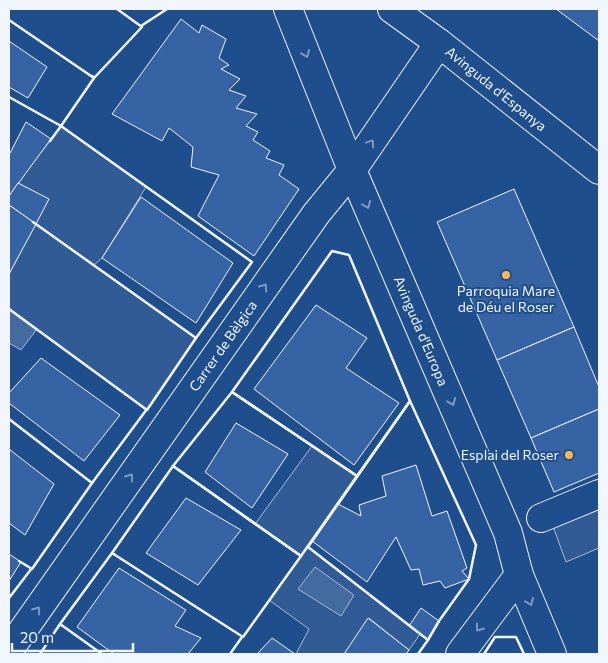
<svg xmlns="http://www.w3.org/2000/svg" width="608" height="663" font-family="Commissioner,sans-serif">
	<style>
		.built { fill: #305b95; stroke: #a8bbd7 }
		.water { fill: #446ba0; stroke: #a8bbd7 }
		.building { fill: #3563a3; stroke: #f2f6ff }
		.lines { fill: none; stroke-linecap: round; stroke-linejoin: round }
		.minor-casing { stroke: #f2f6ff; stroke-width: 30 }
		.minor { stroke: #1f4e8c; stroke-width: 28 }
		.wall { stroke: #f2f6ff; stroke-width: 2.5 }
		.oneway { stroke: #7e9ac0 }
		.poi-dot { fill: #ffb74d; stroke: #1f4e8c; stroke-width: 2 }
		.labels { text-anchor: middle; stroke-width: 4; stroke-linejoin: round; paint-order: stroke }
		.street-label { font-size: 14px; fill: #f2f6ff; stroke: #1f4e8c }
		.poi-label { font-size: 14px; fill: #f2f6ff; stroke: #1f4e8c }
	</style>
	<rect width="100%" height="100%" fill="#1f4e8c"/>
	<g class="built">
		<polygon points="61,126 146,187 102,258 94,265 196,338 147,410 9,309 9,274 48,200 18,183"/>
		<polygon points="312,446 357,476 308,547 420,634 409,650 369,618 345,654 296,654 309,629 269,600 301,556 255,524"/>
		<polygon points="599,500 599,548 566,562 550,518"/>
	</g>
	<g class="water">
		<polygon points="9,309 37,329 21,350 9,343"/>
		<polygon points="315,567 354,595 341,616 298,589"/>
	</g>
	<g class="building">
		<polygon points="556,9 599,9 599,41"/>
		<polygon points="181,19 199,33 202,25 226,39 219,58 229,65 221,69 240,79 229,90 246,96 236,108 257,114 246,126 258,132 253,140 270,151 266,158 284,165 279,175 299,189 254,256 198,216 219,175 191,167 193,147 169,128 162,141 112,114"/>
		<polygon points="9,41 47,67 28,98 9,87"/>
		<polygon points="26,122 51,139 9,196 9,155"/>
		<polygon points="18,183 49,199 36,224 9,205 9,196"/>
		<polygon points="514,189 574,327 497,360 437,222"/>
		<polygon points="141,197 233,263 196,323 102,258"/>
		<polygon points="9,205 36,224 9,274"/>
		<polygon points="316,305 367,338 346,368 399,403 354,465 254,389"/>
		<polygon points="574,327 599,387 599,409 531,438 497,360"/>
		<polygon points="41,358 120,415 84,461 9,403 9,393"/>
		<polygon points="599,409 599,473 554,492 531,438"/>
		<polygon points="236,423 288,454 252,508 205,472"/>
		<polygon points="9,449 54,484 25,535 9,523"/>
		<polygon points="416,465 432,516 447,511 467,568 462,571 469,579 445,588 440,581 423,585 419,569 411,570 396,537 367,582 312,541 338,504 361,516 359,505 386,496 382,476"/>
		<polygon points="186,498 241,530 198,585 146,553"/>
		<polygon points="9,554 21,562 9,581"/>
		<polygon points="119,568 186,610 175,626 201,638 188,654 114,654 77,627"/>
		<polygon points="421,608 439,621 428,640 409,626"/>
		<polygon points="368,618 409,650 406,654 344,654"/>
		<polygon points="272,638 295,654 296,654 257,654"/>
	</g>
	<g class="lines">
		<g class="minor-casing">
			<g id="minor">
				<polyline points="288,9 352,170 508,533 519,575 552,654"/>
				<polyline points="392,9 439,43 599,170"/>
				<polyline points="541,518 599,494"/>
				<polyline points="9,650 316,214 352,170 439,43"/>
				<polyline points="460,654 519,575"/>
			</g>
		</g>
		<use href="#minor" class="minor"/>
		<g class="wall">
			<polyline points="9,20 94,78 61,126 9,97"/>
			<polyline points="141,26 167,9"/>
			<polyline points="92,76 94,78 142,27 117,9"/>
			<polyline points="33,222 196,338 252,262 61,126 50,141"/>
			<polygon points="332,251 349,255 410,401 357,476 232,392"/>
			<polyline points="9,309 147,410 196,338 194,337"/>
			<polygon points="232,392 357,476 301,556 173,466"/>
			<polygon points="410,401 476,545 469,579 439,621 428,640 308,547"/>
			<polyline points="9,419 92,483 147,409"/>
			<polygon points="173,466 301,556 243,637 112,553"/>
			<polyline points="19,561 32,569 92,483"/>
			<polyline points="9,598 32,568"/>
			<polyline points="40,654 60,624 61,625"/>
			<polyline points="102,654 60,624 112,553 114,554"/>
			<polyline points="230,654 242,637"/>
			<polyline points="418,654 428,640"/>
			<polyline points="484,654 495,637 516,637 524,654"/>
		</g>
	</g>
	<defs><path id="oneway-chevron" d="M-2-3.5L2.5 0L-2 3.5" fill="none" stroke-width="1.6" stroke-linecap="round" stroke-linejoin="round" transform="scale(1.25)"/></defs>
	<g class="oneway">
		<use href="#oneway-chevron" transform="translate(306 54) rotate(68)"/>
		<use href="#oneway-chevron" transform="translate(371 143) rotate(-56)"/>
		<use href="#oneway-chevron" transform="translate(367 205) rotate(67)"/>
		<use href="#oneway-chevron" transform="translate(264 287) rotate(-55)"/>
		<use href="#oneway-chevron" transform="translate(452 402) rotate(67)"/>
		<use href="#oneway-chevron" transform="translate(130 477) rotate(-55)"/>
		<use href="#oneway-chevron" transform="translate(530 602) rotate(67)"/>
		<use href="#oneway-chevron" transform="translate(37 610) rotate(-55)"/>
		<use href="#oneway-chevron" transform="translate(479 628) rotate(126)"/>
	</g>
	<g class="poi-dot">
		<circle cx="506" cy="275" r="5"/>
		<circle cx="569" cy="455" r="5"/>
	</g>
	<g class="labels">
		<g class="street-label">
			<text transform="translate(496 89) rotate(39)" y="5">Avinguda d'Espanya</text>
			<text transform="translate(421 331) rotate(67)" y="5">Avinguda d'Europa</text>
			<text transform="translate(223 346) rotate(-55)" y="5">Carrer de Bèlgica</text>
		</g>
		<g class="poi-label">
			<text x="506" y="296">Parroquia Mare<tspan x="506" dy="16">de Déu el Roser</tspan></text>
			<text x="559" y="460" text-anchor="end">Esplai del Roser</text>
		</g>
	</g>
	<rect width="608" height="663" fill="none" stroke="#f2f6ff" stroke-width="20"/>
	<path d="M12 643v8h121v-8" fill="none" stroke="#f2f6ff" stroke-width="2.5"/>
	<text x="20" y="643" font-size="15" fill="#f2f6ff" stroke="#1f4e8c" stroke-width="4" paint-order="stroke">20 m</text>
</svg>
